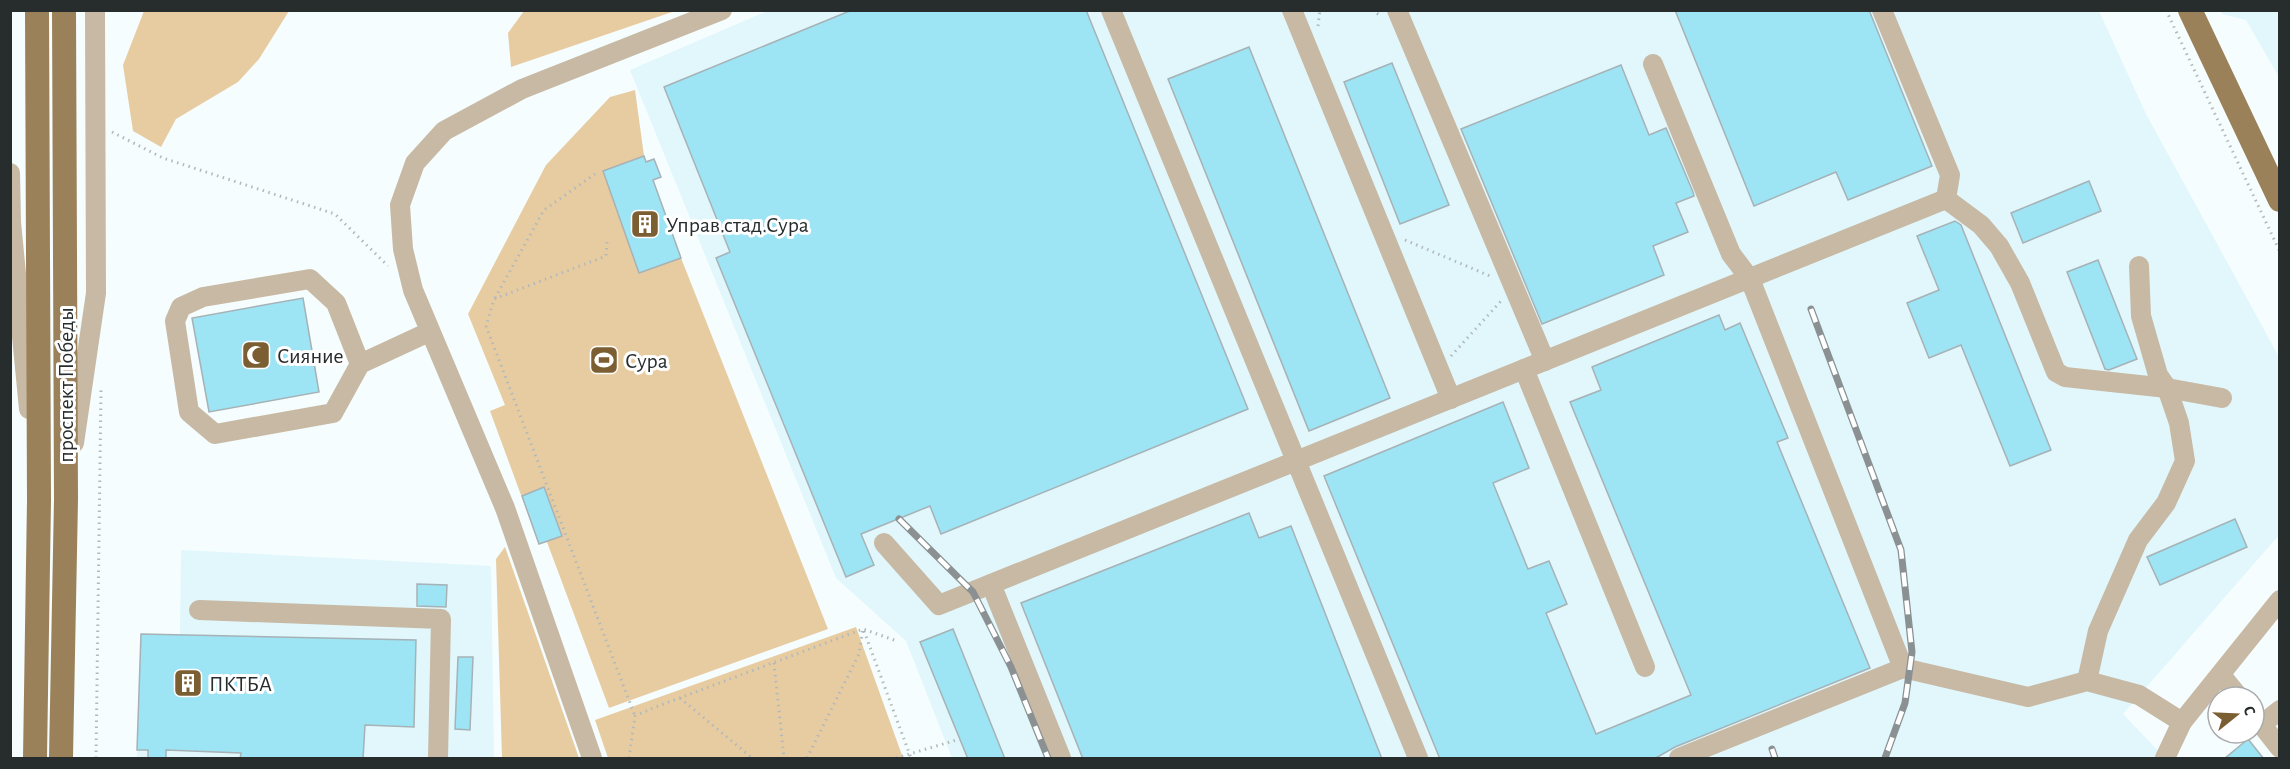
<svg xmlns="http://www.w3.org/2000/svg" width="2290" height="769" font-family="'Alegreya Sans',sans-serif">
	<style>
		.built { fill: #e1f7fc }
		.green { fill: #e8cca1 }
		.building { fill: #9de4f5; stroke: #a6b2b5; stroke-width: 1.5 }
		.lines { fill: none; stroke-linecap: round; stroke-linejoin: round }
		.path { stroke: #b2b9ba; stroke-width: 3; stroke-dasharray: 1.5 4.5; stroke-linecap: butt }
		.minor { stroke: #c7b9a4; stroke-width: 20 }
		.major { stroke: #9b815a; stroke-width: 24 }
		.rail-casing { stroke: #8b9192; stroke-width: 7 }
		.rail { stroke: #fff; stroke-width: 4.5; stroke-dasharray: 14; stroke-linecap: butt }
		.labels { text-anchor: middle; stroke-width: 6; stroke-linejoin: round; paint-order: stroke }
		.poi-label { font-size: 22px; fill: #272c2d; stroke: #fff; text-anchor: start }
		.street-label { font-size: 22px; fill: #272c2d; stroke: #fff }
	</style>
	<rect width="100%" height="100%" fill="#f5fdfe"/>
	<g class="built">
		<polygon points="770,10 2099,11 2146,114 2279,357 2279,535 2123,714 2165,758 952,758 906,641 836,578 630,70"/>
		<polygon points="2221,11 2279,11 2279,77 2246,20 2222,14"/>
		<polygon points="181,550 491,566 494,758 137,758 141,634 180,635"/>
	</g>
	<g class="green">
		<polygon points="144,11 144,10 289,11 259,59 238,82 176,119 161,147 133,131 123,65"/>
		<polygon points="524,11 524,10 675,11 511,67 508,33"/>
		<polygon points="635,90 644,156 646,161 654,159 661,177 653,180 681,258 828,629 609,708 547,542 539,544 490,411 505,405 468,314 546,165 610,97"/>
		<polygon points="505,547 579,758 502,758 496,559"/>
		<polygon points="856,627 903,758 608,758 595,720"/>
	</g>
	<g class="building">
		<polygon points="852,10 1086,10 1248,409 941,534 930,506 861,534 874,565 846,577 716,258 730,252 664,87"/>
		<polygon points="1675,10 1869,10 1932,166 1848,200 1836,172 1754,206"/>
		<polygon points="1249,47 1390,398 1309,431 1168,79"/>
		<polygon points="1392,63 1449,205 1400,224 1344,82"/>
		<polygon points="1621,65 1649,135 1666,128 1693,192 1694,196 1676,203 1688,232 1653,246 1664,275 1542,324 1461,129"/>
		<polygon points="644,156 646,162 654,159 661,177 653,180 681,258 639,273 603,171"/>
		<polygon points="2089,181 2101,211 2023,243 2011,213"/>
		<polygon points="1955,221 1961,225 2051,450 2010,466 1961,345 1929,358 1907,303 1939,290 1917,236"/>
		<polygon points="2098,260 2137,359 2109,370 2105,369 2067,272"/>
		<polygon points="303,298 319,392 209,412 192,318"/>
		<polygon points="1719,315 1725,330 1740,323 1788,438 1777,442 1870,668 1675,747 1654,759 1440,759 1324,476 1503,402 1529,468 1493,483 1528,569 1549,561 1567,604 1546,613 1596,734 1691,695 1570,402 1601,390 1592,367"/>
		<polygon points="544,487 562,536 539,544 522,496"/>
		<polygon points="1249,513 1259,538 1291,526 1382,759 1083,759 1021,603"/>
		<polygon points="2235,519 2247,547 2160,585 2147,557"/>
		<polygon points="417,584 447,585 446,607 417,606"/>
		<polygon points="953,629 1005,759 968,759 920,642"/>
		<polygon points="141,634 416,640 414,727 365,725 363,759 240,759 241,753 166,750 166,759 148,759 148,750 137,750"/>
		<polygon points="458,657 473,657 470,730 455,729"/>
		<polygon points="2248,739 2264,759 2224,759"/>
	</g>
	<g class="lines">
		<g class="path">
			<polyline points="1372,10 1381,16"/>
			<polyline points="2166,10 2280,252"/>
			<polyline points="1318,26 1320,10"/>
			<polyline points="112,132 163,158 335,214 388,266"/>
			<polyline points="1405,240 1490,276"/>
			<polyline points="607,242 606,256 494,299 486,326 635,716"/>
			<polyline points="495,298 544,210 595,174"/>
			<polyline points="1451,356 1501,301"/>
			<polyline points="864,631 911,758"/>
			<polyline points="774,663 784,758"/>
			<polyline points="680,698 752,758"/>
			<polyline points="96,758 101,390"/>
			<polyline points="629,758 635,716 653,708 863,629 897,641"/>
			<polyline points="807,758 859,654 863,629"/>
			<polyline points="896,758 960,739"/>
		</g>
		<g class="minor">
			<polyline points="1111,10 1418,758"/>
			<polyline points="1292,10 1451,399"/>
			<polyline points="1397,10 1545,361"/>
			<polyline points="1653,64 1731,254 1750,279 1903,668 1679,758"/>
			<polyline points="10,173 11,222 29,409"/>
			<polyline points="1946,199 1981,225 1999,246 2020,283 2056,372 2065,377 2167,388 2222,398"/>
			<polyline points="360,364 336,303 310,279 203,297 181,307 175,321 189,412 215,434 333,413 360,364 429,332"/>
			<polyline points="1524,369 1645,667"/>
			<polyline points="74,443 96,293 95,10"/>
			<polyline points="884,543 939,605 1946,199 1950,175 1882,10"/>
			<polyline points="991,584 1061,758"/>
			<polyline points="199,610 441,619 438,758"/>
			<polyline points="1903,668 2028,697 2087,681 2139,695 2182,722 2280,600"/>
			<polyline points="2221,675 2239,697"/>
			<polyline points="2087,681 2098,631 2138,540 2166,503 2185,461 2179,423 2167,388 2158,375 2141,316 2139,266"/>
			<polyline points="2254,715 2280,748"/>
			<polyline points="2261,725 2280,710"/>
			<polyline points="592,758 505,508 413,290 403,249 400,205 415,163 444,131 522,89 722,10"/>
			<polyline points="2165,758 2182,722"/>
		</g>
		<g class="major">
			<polyline points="2190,10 2280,200"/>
			<polyline points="35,758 39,500 37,10"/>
			<polyline points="61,758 66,499 64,10"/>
		</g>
		<g class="rail-casing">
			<g id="rail">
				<polyline points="1811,309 1901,550 1912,652 1905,703 1885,758"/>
				<polyline points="899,519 973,592 1011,667 1048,758"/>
				<polyline points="1772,749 1775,758"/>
			</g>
		</g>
		<use href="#rail" class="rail"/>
	</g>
	<defs>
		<g id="building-square" transform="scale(1.5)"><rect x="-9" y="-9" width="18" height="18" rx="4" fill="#7b5f32" stroke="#fff"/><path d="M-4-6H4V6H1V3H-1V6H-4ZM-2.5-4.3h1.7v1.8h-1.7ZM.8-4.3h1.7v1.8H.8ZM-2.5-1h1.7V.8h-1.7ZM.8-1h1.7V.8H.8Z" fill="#fff"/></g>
		<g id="mosque-square" transform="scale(1.5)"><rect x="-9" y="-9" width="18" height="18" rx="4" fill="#7b5f32" stroke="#fff"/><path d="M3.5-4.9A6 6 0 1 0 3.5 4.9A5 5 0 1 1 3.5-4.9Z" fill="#fff"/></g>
		<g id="stadium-square" transform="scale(1.5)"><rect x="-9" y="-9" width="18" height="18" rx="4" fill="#7b5f32" stroke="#fff"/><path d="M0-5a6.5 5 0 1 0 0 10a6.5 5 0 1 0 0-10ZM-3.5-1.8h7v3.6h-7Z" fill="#fff"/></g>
	</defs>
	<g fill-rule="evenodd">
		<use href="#building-square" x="645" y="224"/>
		<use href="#mosque-square" x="256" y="355"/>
		<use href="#stadium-square" x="604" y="360"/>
		<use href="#building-square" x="188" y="683"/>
	</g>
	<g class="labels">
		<g class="poi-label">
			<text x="666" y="232">Управ.стад.Сура</text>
			<text x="277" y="363">Сияние</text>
			<text x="625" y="368">Сура</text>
			<text x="209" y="691">ПКТБА</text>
		</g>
		<g class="street-label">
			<text transform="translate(65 385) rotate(-90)" y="8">проспект Победы</text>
		</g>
	</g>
	<rect width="2290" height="769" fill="none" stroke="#272c2d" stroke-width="24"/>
	<g transform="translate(2236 715) rotate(72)"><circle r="28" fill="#ffffff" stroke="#a9abab" stroke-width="1.5"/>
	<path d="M0-4.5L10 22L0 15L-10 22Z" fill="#7b5f32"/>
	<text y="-9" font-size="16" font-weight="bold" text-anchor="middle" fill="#272c2d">С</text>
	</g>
</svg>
